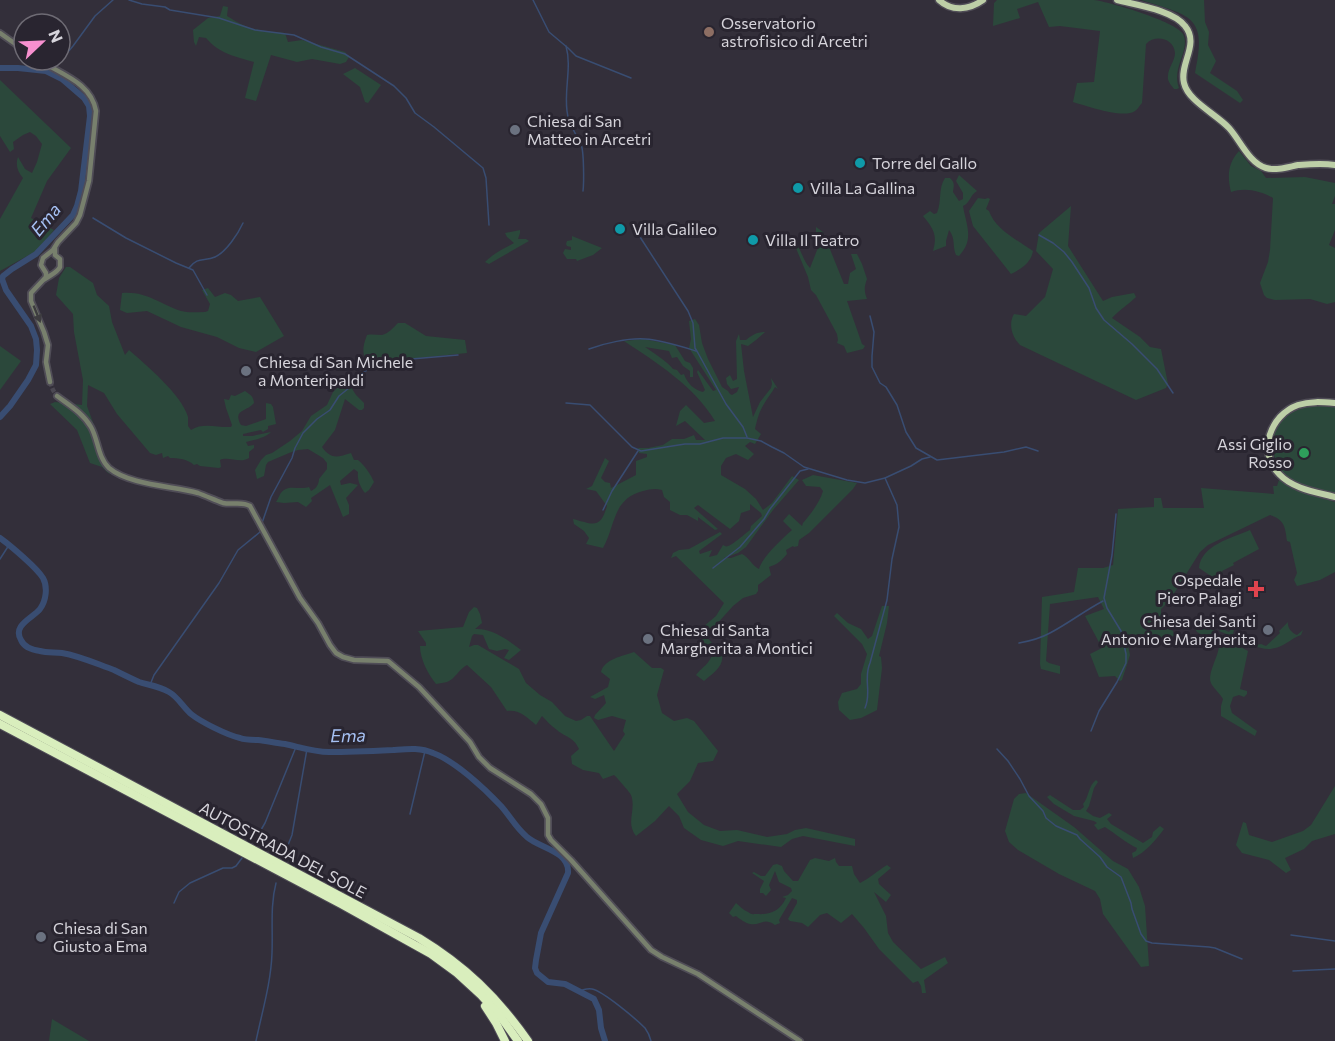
<svg xmlns="http://www.w3.org/2000/svg" width="1335" height="1041" font-family="Commissioner,sans-serif">
	<style>
		.green { fill: #2b483b }
		.lines { fill: none; stroke-linecap: round; stroke-linejoin: round }
		.stream { stroke: #394d72; stroke-width: 1.5 }
		.river { stroke: #394d72; stroke-width: 6 }
		.minor-tunnel { stroke: #4b4852; stroke-width: 4.5; stroke-dasharray: 4.5 2; stroke-linecap: butt }
		.minor-casing { stroke: #504d57; stroke-width: 8 }
		.major-casing { stroke: #504d57; stroke-width: 9 }
		.highway-casing { stroke: #504d57; stroke-width: 10 }
		.minor { stroke: #78806d; stroke-width: 4.5 }
		.major { stroke: #bdcfa7; stroke-width: 6 }
		.highway { stroke: #d9eebd; stroke-width: 8 }
		.oneway { fill: #3d3c3f }
		.education-dot { fill: #8d6e63; stroke: #292530; stroke-width: 2 }
		.worship-dot { fill: #6b7280; stroke: #292530; stroke-width: 2 }
		.culture-dot { fill: #0f9aa8; stroke: #292530; stroke-width: 2 }
		.leisure-dot { fill: #2e9e5b; stroke: #292530; stroke-width: 2 }
		.health-dot { fill: #e0444e; stroke: #292530; stroke-width: 2 }
		.labels { text-anchor: middle; stroke-width: 6; stroke-linejoin: round; paint-order: stroke }
		.poi-label { font-size: 16px; fill: #d6d4db; stroke: #292530; text-anchor: start }
		.street-label { font-size: 16px; fill: #d6d4db; stroke: #292530 }
		.water-label { font-size: 18px; font-style: italic; fill: #a6c1f4; stroke: #292530 }
	</style>
	<rect width="100%" height="100%" fill="#332f3a"/>
	<g class="green">
		<path d="M 997,0 C 1019,0 1040,0 1062,0 C 1072,0 1084,0 1094,0 C 1110,2 1177,22 1183,34 C 1191,50 1171,67 1179,88 L 1177,89 L 1174,89 C 1171,85 1167,81 1168,76 C 1168,68 1175,61 1175,53 C 1174,38 1155,34 1146,44 L 1142,103 C 1140,105 1138,109 1135,111 C 1123,119 1087,106 1073,102 L 1077,83 L 1094,82 L 1100,31 L 1060,26 L 1049,27 L 1038,2 L 1017,9 L 1020,18 L 993,26 L 994,3 Z"/>
		<path d="M 1141,0 L 1204,0 L 1205,22 L 1209,32 L 1208,45 L 1216,61 L 1210,73 L 1237,91 L 1243,100 L 1240,103 L 1195,73 C 1208,15 1190,16 1141,0 Z"/>
		<path d="M 223,6 L 228,7 L 227,16 C 249,30 259,31 285,33 L 288,42 L 302,40 L 345,52 L 349,57 L 346,62 L 340,64 L 312,59 L 297,62 L 271,55 L 256,101 L 245,98 L 254,62 C 234,56 220,54 206,38 L 199,37 L 196,46 L 194,42 L 193,30 L 208,18 L 220,16 Z"/>
		<polygon points="355,68 381,85 368,103 365,102 360,87 343,74"/>
		<path d="M 0,80 L 71,148 L 47,181 L 31,218 L 54,230 L 38,250 L 0,271 L 0,273 L 0,219 L 23,178 C 18,172 15,165 18,157 L 25,169 L 32,173 L 37,162 L 42,144 L 36,136 L 30,132 L 23,135 L 13,142 L 14,149 L 10,152 L 0,136 Z"/>
		<path d="M 1239,151 L 1251,166 L 1261,171 L 1266,178 L 1305,177 L 1335,183 L 1335,196 L 1332,204 L 1335,204 L 1335,230 L 1329,245 L 1335,248 L 1335,302 L 1327,304 L 1310,299 L 1275,300 L 1267,298 L 1264,295 L 1260,283 L 1268,262 L 1270,250 L 1273,198 C 1261,191 1245,187 1231,192 C 1227,176 1228,163 1239,151 Z"/>
		<path d="M 959,175 L 977,191 C 970,195 970,203 963,206 C 966,225 975,239 959,256 L 956,255 C 952,246 956,239 949,230 L 946,241 L 946,246 L 933,251 C 938,235 933,228 923,216 L 930,211 L 934,214 L 937,213 C 942,201 938,188 945,178 L 950,178 C 955,183 954,185 953,192 L 959,201 L 963,199 L 963,193 L 956,181 Z"/>
		<path d="M 978,198 L 985,199 L 988,198 L 990,199 L 986,209 L 989,211 C 995,229 1017,240 1033,251 C 1031,263 1021,269 1011,274 L 973,226 L 969,211 Z"/>
		<path d="M 1071,206 L 1068,246 L 1103,301 L 1112,297 L 1134,293 L 1136,297 C 1128,305 1119,310 1112,318 L 1140,337 L 1150,347 L 1161,349 L 1168,384 L 1166,388 L 1136,400 L 1020,345 C 1012,337 1008,324 1014,314 L 1026,316 L 1045,297 L 1053,269 L 1036,251 L 1039,233 Z"/>
		<path d="M 816,227 L 823,232 L 844,284 L 848,284 L 850,273 L 856,269 L 851,254 L 857,254 L 862,264 L 867,279 C 864,287 864,291 867,299 L 847,301 L 862,344 L 865,346 L 863,349 L 847,353 L 844,346 L 837,343 L 838,340 L 837,334 L 816,295 L 811,290 L 808,277 L 793,241 C 802,248 802,260 810,268 L 821,240 L 820,234 L 816,232 Z"/>
		<path d="M 520,230 L 520,233 L 518,239 L 526,239 L 529,241 L 489,264 L 485,262 C 494,253 503,249 514,243 L 507,237 L 505,233 Z"/>
		<polygon points="572,236 602,248 593,255 577,261 576,259 567,259 563,253 565,249 571,250 571,247 567,246 566,244 567,241 572,240"/>
		<path d="M 66,267 L 70,267 L 93,283 L 97,295 L 109,306 L 112,322 L 125,355 L 129,350 C 146,365 182,395 188,417 C 188,418 188,424 188,426 L 191,430 C 203,422 218,428 231,427 L 232,425 L 226,408 L 224,399 L 229,400 L 231,395 L 235,396 L 245,391 C 250,395 253,395 254,403 C 247,412 232,409 241,425 L 246,426 L 266,419 L 266,403 L 271,404 L 273,407 L 276,424 L 268,426 L 268,429 L 263,432 L 261,430 L 243,434 L 243,436 L 252,436 L 271,432 C 265,438 254,440 246,442 L 248,446 L 254,445 L 254,448 L 249,452 L 249,458 C 240,464 229,456 220,460 L 221,467 L 219,468 L 200,466 L 197,464 L 194,465 C 188,459 178,458 170,458 L 168,456 L 163,458 L 162,453 L 156,455 L 150,453 L 117,414 L 104,393 L 88,385 L 87,406 L 98,436 L 103,456 L 113,468 L 130,476 L 126,480 L 108,473 L 102,467 L 90,463 L 77,430 L 50,404 L 55,402 L 82,405 L 83,380 L 74,332 L 73,314 L 56,295 L 59,278 Z"/>
		<path d="M 208,288 L 215,297 L 225,293 L 231,295 L 238,301 L 260,297 L 284,336 L 256,352 L 239,348 L 217,337 L 181,327 L 147,311 L 127,313 L 120,310 L 122,293 C 147,291 159,304 181,311 C 188,313 197,312 205,312 L 208,311 L 210,304 L 202,290 Z"/>
		<path d="M 695,319 L 699,325 L 702,343 L 708,359 L 722,387 L 728,391 L 730,394 L 732,395 L 737,392 L 739,387 L 731,389 L 727,384 L 726,378 L 730,375 L 733,381 L 737,379 L 736,341 L 739,334 L 740,340 L 746,340 C 752,335 757,332 765,332 L 756,340 L 748,346 L 741,344 L 744,371 L 753,417 L 760,402 L 771,388 L 772,384 L 771,378 L 778,389 L 775,387 C 772,393 767,398 764,404 C 759,412 757,420 755,429 L 761,434 L 755,444 L 750,442 L 745,446 L 754,454 L 748,460 L 736,454 L 726,458 L 721,466 L 721,475 L 745,489 L 756,499 L 763,510 L 772,503 L 792,476 L 799,480 L 773,510 L 746,547 L 738,553 L 724,558 L 731,558 L 742,554 C 749,557 752,566 759,569 C 762,557 782,539 792,530 L 783,521 L 789,514 L 802,526 L 803,523 C 810,515 820,502 823,491 L 820,487 L 806,486 L 802,480 L 813,475 L 857,483 L 853,489 L 809,533 L 799,540 L 798,546 L 794,547 L 793,546 L 786,550 L 787,554 C 781,561 778,564 769,567 L 771,575 L 758,585 L 758,591 L 756,594 L 743,598 L 733,606 L 706,636 L 722,655 C 724,667 712,674 704,681 L 696,675 C 704,665 708,666 713,653 L 703,642 L 700,634 L 703,627 L 716,616 L 724,603 L 676,556 L 671,558 L 673,553 L 679,550 L 689,549 L 720,532 L 722,534 L 699,551 L 700,554 L 712,550 L 709,557 L 717,555 L 723,545 C 725,546 726,547 728,546 C 731,546 746,533 750,530 L 751,526 L 762,516 L 761,513 L 750,504 L 750,510 L 741,513 L 739,521 L 730,529 L 698,505 L 694,508 L 718,529 L 715,530 L 698,517 L 698,521 L 687,515 L 680,515 L 670,510 L 670,502 L 664,497 L 662,490 C 655,488 650,489 643,491 C 612,499 616,525 603,548 L 586,544 L 589,538 L 584,531 L 574,524 L 573,519 C 593,524 600,530 607,506 L 596,491 L 586,489 L 592,486 L 605,458 L 609,461 L 601,478 L 605,482 L 610,483 L 611,488 L 636,475 L 636,461 L 647,457 L 647,454 L 639,453 L 638,448 L 648,448 L 663,445 L 672,439 L 684,439 L 694,435 L 696,440 L 705,440 L 685,421 L 676,426 L 680,411 L 686,405 L 704,423 L 715,421 C 694,386 657,363 624,341 L 643,339 L 675,345 L 685,361 L 690,363 L 693,368 L 693,377 L 690,377 L 690,371 L 683,366 L 677,357 L 672,358 L 669,351 L 645,347 C 652,352 668,362 673,369 L 677,370 L 681,375 L 684,374 C 687,383 694,390 703,392 L 705,390 L 697,372 L 698,370 L 713,391 L 716,390 L 689,348 L 691,339 L 689,321 Z"/>
		<path d="M 398,323 L 405,323 L 426,336 L 465,340 L 467,353 L 388,361 L 372,368 C 361,357 362,348 367,335 C 372,334 377,335 382,335 C 388,334 394,327 398,323 Z"/>
		<polygon points="0,346 21,361 0,390"/>
		<path d="M 349,384 L 356,395 L 364,403 L 364,408 L 362,410 L 359,410 L 345,399 L 335,430 L 322,447 C 331,460 338,457 351,453 L 354,460 L 358,460 C 365,466 370,473 374,482 L 369,490 L 365,493 C 360,487 357,479 358,472 L 354,469 L 340,481 L 341,485 L 350,483 L 358,485 L 346,498 L 349,505 L 349,514 L 343,517 L 330,485 L 311,498 L 312,501 L 306,507 L 298,502 L 284,503 L 276,502 C 279,498 280,492 284,490 C 290,485 301,490 309,487 L 311,491 C 316,489 319,484 319,479 L 327,469 L 327,463 L 323,458 L 308,449 L 298,450 L 289,453 L 268,462 L 266,465 L 264,476 L 257,479 L 255,470 L 261,460 L 266,455 L 272,453 L 290,441 L 302,431 L 311,416 L 327,405 L 333,392 L 337,388 Z"/>
		<path d="M 1309,406 L 1335,406 L 1335,494 C 1319,489 1300,487 1286,476 C 1281,472 1278,467 1276,461 C 1265,433 1283,412 1309,406 Z"/>
		<path d="M 1279,480 L 1295,490 L 1335,502 L 1335,572 L 1320,580 L 1297,586 L 1294,580 L 1297,573 L 1290,542 L 1287,541 C 1285,527 1285,520 1270,515 L 1208,545 L 1200,552 L 1170,600 L 1161,609 C 1161,620 1163,626 1173,631 L 1174,636 L 1153,640 L 1130,640 L 1127,641 L 1130,655 L 1122,680 L 1120,681 L 1115,676 L 1099,677 L 1090,654 L 1102,648 L 1085,616 L 1104,609 L 1098,597 L 1050,604 L 1046,661 L 1049,663 L 1060,666 L 1060,674 L 1041,669 L 1040,664 L 1042,597 L 1074,592 L 1078,568 L 1103,568 L 1113,565 L 1118,509 L 1154,507 L 1154,498 L 1161,498 L 1163,508 L 1204,508 L 1201,488 L 1274,494 L 1273,486 L 1277,486 Z"/>
		<path d="M 1250,530 L 1259,549 L 1233,563 L 1234,565 L 1222,571 L 1223,574 L 1220,582 L 1199,568 C 1201,545 1232,538 1250,530 Z"/>
		<polygon points="882,606 889,606 887,623 879,656 881,657 882,668 877,710 861,718 850,720 839,710 838,702 842,693 857,689 861,684 861,674 867,654 862,644 834,616 837,613 848,623 861,629 868,639 872,636"/>
		<path d="M 474,607 L 477,608 L 480,614 L 482,623 L 475,629 C 492,628 508,640 521,650 L 509,660 L 504,658 L 509,650 L 505,649 L 497,651 L 489,649 L 483,635 L 474,634 L 472,636 L 469,647 L 474,645 L 478,645 L 519,669 L 526,683 L 540,695 L 552,702 L 565,716 L 576,721 L 581,720 L 587,716 L 590,716 L 614,751 L 625,734 L 623,731 L 626,720 L 612,716 L 598,720 L 594,718 L 595,715 L 606,703 L 604,695 L 595,699 L 590,697 L 608,687 L 610,679 L 601,672 C 604,659 623,656 634,652 L 652,668 L 661,668 L 664,670 L 657,695 L 662,713 L 674,721 L 687,718 L 694,721 L 718,751 L 713,761 L 698,763 L 690,781 L 677,794 L 688,812 L 704,825 L 720,831 L 737,830 L 767,837 L 787,834 L 795,830 L 806,828 L 855,839 L 855,846 L 803,836 L 792,839 L 781,847 L 738,841 L 723,846 L 701,840 L 684,828 L 679,816 L 669,806 L 655,821 L 636,836 C 626,823 635,813 632,798 C 631,793 627,790 624,786 C 620,782 618,778 614,775 L 603,779 L 599,773 L 583,770 L 572,764 L 571,756 L 579,749 C 573,736 566,738 557,730 C 551,726 547,721 542,716 L 536,725 C 528,718 519,709 507,711 L 491,687 L 467,665 C 459,669 455,679 447,682 C 444,683 440,683 436,684 C 428,674 420,659 420,646 L 426,646 L 426,643 L 418,631 L 463,627 L 469,612 Z"/>
		<path d="M 1203,620 L 1211,624 L 1215,633 L 1248,651 L 1240,689 L 1247,691 L 1247,694 L 1244,697 L 1239,695 L 1233,697 L 1230,706 L 1232,713 L 1257,731 L 1255,736 L 1221,716 L 1221,706 L 1223,699 C 1221,695 1211,685 1211,683 C 1207,673 1219,656 1219,645 L 1197,632 L 1195,629 L 1196,622 Z"/>
		<path d="M 1288,622 C 1287,628 1292,633 1297,635 L 1303,630 L 1301,635 C 1294,637 1288,643 1281,646 C 1266,653 1254,646 1241,640 C 1233,637 1226,634 1219,631 L 1224,625 L 1227,626 L 1225,630 L 1229,632 L 1231,629 L 1234,630 L 1233,634 L 1237,637 L 1239,633 L 1243,634 L 1241,638 L 1245,641 L 1248,637 L 1254,640 L 1254,643 L 1257,645 L 1261,644 L 1266,646 L 1280,633 L 1279,631 Z"/>
		<path d="M 1096,780 L 1098,782 L 1094,788 L 1089,806 L 1086,811 L 1093,816 L 1100,818 L 1109,813 L 1112,815 L 1107,819 L 1111,824 L 1143,843 L 1152,837 L 1153,832 L 1160,826 L 1164,829 C 1155,841 1146,852 1133,858 L 1132,853 L 1136,851 L 1137,848 C 1126,843 1116,834 1105,827 L 1098,830 L 1094,825 L 1097,823 L 1094,821 L 1074,816 L 1054,804 L 1047,797 L 1050,795 L 1073,810 L 1080,810 L 1084,807 L 1083,804 C 1089,797 1088,786 1096,780 Z"/>
		<polygon points="1335,786 1335,834 1312,841 1304,849 1285,858 1291,870 1286,873 1269,860 1242,853 1236,845 1243,822 1246,823 1249,835 1272,842 1303,831 1311,825"/>
		<polygon points="1026,793 1074,827 1113,861 1128,869 1139,887 1145,906 1149,966 1141,967 1103,914 1100,899 1095,891 1059,874 1018,850 1009,842 1005,831 1014,799 1019,794"/>
		<path d="M 815,858 L 829,861 L 835,858 L 836,862 L 839,866 L 852,866 L 854,874 L 860,883 C 870,878 877,871 887,865 L 891,868 L 878,879 L 879,884 L 891,895 L 886,902 L 874,892 L 886,916 L 888,933 L 893,942 L 921,969 L 945,957 L 948,963 L 924,980 L 926,993 L 922,993 L 921,986 L 918,981 L 913,983 L 879,949 L 864,928 L 852,914 L 841,923 L 827,913 L 820,915 L 808,927 L 802,923 L 790,921 L 788,919 L 797,903 L 797,900 L 792,898 L 779,920 L 780,923 L 775,925 C 763,917 761,926 750,924 C 745,923 740,919 736,916 L 733,917 L 729,913 L 736,903 C 740,906 743,910 748,912 C 752,915 752,914 757,914 C 770,915 780,911 786,898 L 782,897 L 788,895 L 792,891 L 791,888 L 779,882 L 775,871 L 769,885 L 771,890 L 766,896 L 763,893 L 760,893 L 760,889 L 764,881 L 752,873 L 754,872 L 761,876 L 765,876 L 773,865 L 777,864 L 782,866 L 784,871 L 793,881 L 798,881 L 810,860 Z"/>
		<polygon points="52,1019 89,1041 49,1041"/>
	</g>
	<g class="lines">
		<g class="stream">
			<polyline points="129,0 142,4 165,7 170,10 219,18 255,30 294,35 321,47 345,54 394,86 406,98 415,113 434,127 483,168 486,178 489,225"/>
			<polyline points="533,0 549,32 568,48 576,56 631,78"/>
			<path d="M 566,46 C 572,67 564,89 567,111 C 568,124 576,133 581,145 C 584,150 584,183 583,191"/>
			<polyline points="57,65 73,46 95,16 113,0"/>
			<polyline points="93,218 126,238 176,263 193,270 207,295"/>
			<polyline points="1039,235 1053,243 1064,252 1072,262 1089,288 1096,308 1104,320 1132,344 1157,369 1173,393"/>
			<polyline points="640,237 688,311 693,323 695,348 698,353 726,404 743,427 747,437"/>
			<path d="M 189,268 C 198,256 204,262 215,257 C 226,252 238,234 243,223"/>
			<polyline points="870,316 874,332 872,356 872,367 880,383 886,387 897,405 906,432 916,448 937,460 1004,452 1026,447 1038,451"/>
			<path d="M 589,349 C 605,343 628,338 645,339 C 662,340 680,346 696,351"/>
			<polyline points="566,403 590,405 632,447 641,451 685,444 700,444 723,438 747,438 761,441 772,447 784,453 804,467 847,480 865,483 885,478 911,466 922,459 930,457"/>
			<polyline points="603,510 612,491 638,451"/>
			<polyline points="262,523 271,497 292,458 295,448 303,433 317,419 330,410 339,396 354,384 360,378 363,372 388,361 458,355"/>
			<polyline points="0,559 9,545"/>
			<polyline points="713,568 740,547 764,519 770,509 800,471 808,469"/>
			<path d="M 1019,643 C 1030,641 1041,638 1050,633 C 1069,623 1084,611 1103,601"/>
			<polyline points="150,685 154,675 219,583 238,550 260,532 260,528"/>
			<path d="M 865,708 C 872,693 863,678 870,663 L 887,600 L 892,559 L 899,527 L 897,505 L 885,478"/>
			<polyline points="1091,731 1099,711 1117,682 1126,663 1126,654 1121,631 1107,608 1104,598 1112,555 1116,514"/>
			<polyline points="997,749 1008,761 1020,779 1029,796 1043,811 1046,818 1056,826 1077,835 1080,839 1100,857 1107,867 1121,877 1131,903 1132,909 1141,934 1146,941 1152,943 1209,947 1215,948 1242,959"/>
			<polyline points="410,814 425,751"/>
			<polyline points="258,835 265,823 296,747"/>
			<polyline points="287,854 288,845 292,835 307,749"/>
			<polyline points="174,903 179,892 190,883 223,868 232,868 236,866 242,858"/>
			<polyline points="1291,935 1335,941"/>
			<polyline points="1293,971 1335,969"/>
			<path d="M 578,992 C 582,990 587,988 592,989 C 603,991 636,1019 645,1028 C 648,1032 650,1037 651,1041"/>
			<path d="M 256,1041 C 262,1012 271,983 272,953 C 273,929 270,906 276,883"/>
		</g>
		<g class="river">
			<polyline points="0,68 18,68 46,71 62,79 84,98 89,106 90,116 81,191 77,206 73,215 36,254 12,269 3,276 2,279 6,290 31,326 36,339 37,350 36,365 28,380 10,406 0,417"/>
			<path d="M 0,538 C 11,546 37,568 43,578 C 48,587 46,601 40,609 C 33,618 12,625 21,640 C 24,647 33,650 40,651 C 47,653 55,652 62,653 C 80,656 97,664 114,670 C 122,674 130,678 139,682 C 148,685 159,686 169,692 C 178,697 183,707 191,714 C 201,722 227,735 240,738 C 245,740 252,740 258,740 C 267,741 276,743 285,744 C 299,747 314,752 329,752 C 350,752 372,751 393,750 C 406,749 420,747 433,753 C 455,761 484,788 501,806 C 510,816 516,828 527,837 C 539,848 570,851 568,873 L 541,933 L 536,960 L 535,968 L 537,973 L 548,982 L 565,984 L 594,999 L 599,1010 L 601,1028 L 605,1041"/>
		</g>
		<polyline class="minor-tunnel" points="50,382 53,390 57,396"/>
		<g class="minor-casing">
			<g id="minor">
				<polyline points="0,33 24,50"/>
				<path d="M 39,60 C 60,74 91,82 96,111 L 89,181 L 80,215 L 76,223 L 58,242 L 53,250 L 43,258 L 41,265 L 46,273 L 46,277 L 31,293 L 31,301 L 44,332 L 48,345 L 46,362 L 50,382"/>
				<path d="M 45,279 C 50,275 57,273 60,267 L 60,259 L 55,255 L 55,248"/>
				<path d="M 57,396 C 69,405 83,413 91,427 C 98,439 98,458 109,468 C 129,485 173,486 198,493 C 206,496 215,500 223,503 C 233,505 242,501 250,506 L 300,598 L 318,623 L 330,645 L 336,653 L 343,657 L 354,660 L 388,661 L 419,687 L 470,742 L 479,757 L 490,768 L 531,794 L 541,804 L 548,818 L 548,835 L 551,840 L 571,860 L 651,950 L 662,957 L 698,974 L 800,1041"/>
			</g>
		</g>
		<g class="major-casing">
			<g id="major">
				<path d="M 939,0 C 952,12 969,10 983,0"/>
				<path d="M 1117,0 C 1136,5 1173,10 1185,26 C 1200,44 1179,64 1184,83 C 1188,101 1216,114 1229,128 C 1240,140 1249,163 1266,168 C 1276,171 1288,167 1298,165 C 1311,164 1323,163 1335,165"/>
				<path d="M 1335,403 C 1322,402 1310,401 1298,405 C 1270,415 1257,452 1279,474 C 1293,489 1316,492 1335,497"/>
			</g>
		</g>
		<g class="highway-casing">
			<g id="highway">
				<path d="M 0,715 L 419,938 C 465,966 497,997 528,1041"/>
				<polyline points="0,724 341,904 431,954 457,973 481,995 500,1016 518,1041"/>
				<polyline points="485,1006 496,1023 505,1041"/>
			</g>
		</g>
		<use href="#minor" class="minor"/>
		<use href="#major" class="major"/>
		<use href="#highway" class="highway"/>
	</g>
	<defs><path id="oneway-solid" d="M-6-.8H1V-3.2L6.5 0L1 3.2V.8H-6Z" transform="scale(1.5)"/></defs>
	<use class="oneway" href="#oneway-solid" transform="translate(37 314) rotate(68)"/>
	<circle class="education-dot" cx="709" cy="32" r="6"/>
	<g class="worship-dot">
		<circle cx="515" cy="130" r="6"/>
		<circle cx="246" cy="371" r="6"/>
		<circle cx="1268" cy="630" r="6"/>
		<circle cx="648" cy="639" r="6"/>
		<circle cx="41" cy="937" r="6"/>
	</g>
	<g class="culture-dot">
		<circle cx="860" cy="163" r="6"/>
		<circle cx="798" cy="188" r="6"/>
		<circle cx="620" cy="229" r="6"/>
		<circle cx="753" cy="240" r="6"/>
	</g>
	<circle class="leisure-dot" cx="1304" cy="453" r="6"/>
	<path class="health-dot" d="M1253 580h6v6h6v6h-6v6h-6v-6h-6v-6h6z"/>
	<g class="labels">
		<g class="poi-label">
			<text x="721" y="29">Osservatorio<tspan x="721" dy="18">astrofisico di Arcetri</tspan></text>
			<text x="527" y="127">Chiesa di San<tspan x="527" dy="18">Matteo in Arcetri</tspan></text>
			<text x="872" y="169">Torre del Gallo</text>
			<text x="810" y="194">Villa La Gallina</text>
			<text x="632" y="235">Villa Galileo</text>
			<text x="765" y="246">Villa Il Teatro</text>
			<text x="258" y="368">Chiesa di San Michele<tspan x="258" dy="18">a Monteripaldi</tspan></text>
			<text x="1292" y="450" text-anchor="end">Assi Giglio<tspan x="1292" dy="18">Rosso</tspan></text>
			<text x="1242" y="586" text-anchor="end">Ospedale<tspan x="1242" dy="18">Piero Palagi</tspan></text>
			<text x="1256" y="627" text-anchor="end">Chiesa dei Santi<tspan x="1256" dy="18">Antonio e Margherita</tspan></text>
			<text x="660" y="636">Chiesa di Santa<tspan x="660" dy="18">Margherita a Montici</tspan></text>
			<text x="53" y="934">Chiesa di San<tspan x="53" dy="18">Giusto a Ema</tspan></text>
		</g>
		<g class="street-label">
			<text transform="translate(283 850) rotate(28)" y="6">AUTOSTRADA DEL SOLE</text>
		</g>
		<g class="water-label">
			<text transform="translate(46 220) rotate(-50)" y="6">Ema</text>
			<text transform="translate(348 736) rotate(-1)" y="6">Ema</text>
		</g>
	</g>
	<g transform="translate(42 42) rotate(67)"><circle r="28" fill="#292530" stroke="#6e6b74" stroke-width="1.5"/>
	<path d="M0-4.5L10 22L0 15L-10 22Z" fill="#f790cf"/>
	<text y="-9" font-size="16" font-weight="bold" text-anchor="middle" fill="#d6d4db">N</text>
	</g>
</svg>
